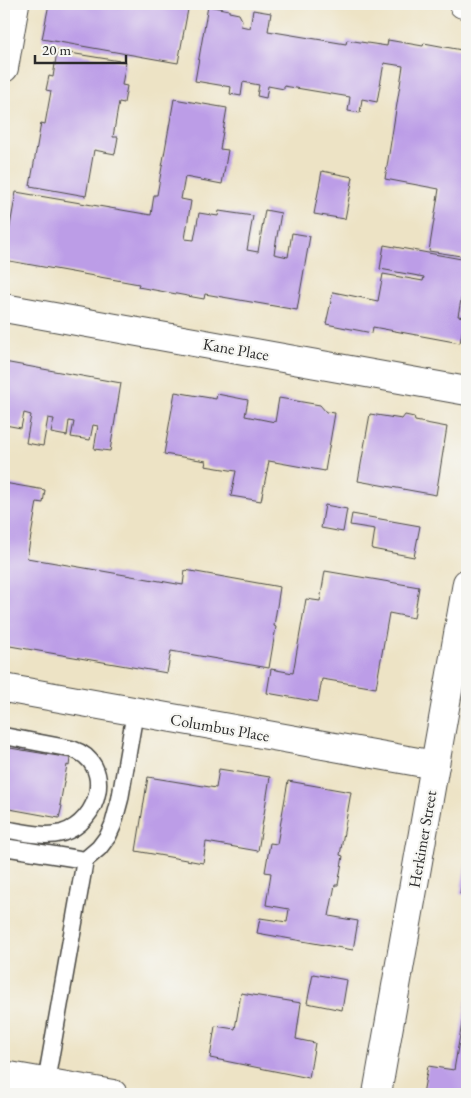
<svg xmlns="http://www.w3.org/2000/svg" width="471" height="1098" font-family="'EB Garamond',serif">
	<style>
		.building { fill: #bc9de7 }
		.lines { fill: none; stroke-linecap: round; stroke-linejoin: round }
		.lane-casing { stroke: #484742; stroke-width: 19 }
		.street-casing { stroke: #484742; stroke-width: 30 }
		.primary-casing { stroke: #484742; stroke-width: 30 }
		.lane { stroke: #fff; stroke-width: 16 }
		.street { stroke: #fff; stroke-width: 28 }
		.primary { stroke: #fff; stroke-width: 28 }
		.labels { text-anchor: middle; stroke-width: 4.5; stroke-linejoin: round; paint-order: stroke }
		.street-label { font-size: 16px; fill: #2b2b2b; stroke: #f6f6f2 }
	</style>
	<rect width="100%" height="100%" fill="#f6f6f2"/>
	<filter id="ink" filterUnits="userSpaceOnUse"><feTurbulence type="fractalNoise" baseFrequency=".02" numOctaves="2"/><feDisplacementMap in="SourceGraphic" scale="10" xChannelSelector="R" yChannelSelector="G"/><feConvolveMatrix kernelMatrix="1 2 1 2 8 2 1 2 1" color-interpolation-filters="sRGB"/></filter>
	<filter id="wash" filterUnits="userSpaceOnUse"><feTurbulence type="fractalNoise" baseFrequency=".0096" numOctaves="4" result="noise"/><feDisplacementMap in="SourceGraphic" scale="20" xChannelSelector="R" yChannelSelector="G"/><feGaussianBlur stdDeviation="1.12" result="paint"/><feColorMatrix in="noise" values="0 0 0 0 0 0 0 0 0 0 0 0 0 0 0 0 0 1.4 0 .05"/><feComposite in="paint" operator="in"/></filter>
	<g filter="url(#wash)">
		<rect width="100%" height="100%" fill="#ede3c5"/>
		<g id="blocks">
			<g class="building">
				<polygon points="49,4 189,4 178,63 42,39"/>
				<polygon points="208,6 229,10 229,12 239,14 242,20 241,26 250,28 253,10 271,13 268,31 346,44 347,40 387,46 388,40 423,46 424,43 467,51 467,178 465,193 467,193 467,257 429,251 439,189 385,179 403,66 384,63 377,102 362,99 360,113 348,111 350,97 284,86 284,89 268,86 266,98 257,96 259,85 243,82 241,96 230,94 231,87 195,81"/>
				<polygon points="57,51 126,62 122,85 127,86 124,103 119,102 113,137 118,137 115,154 94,150 86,196 30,186 41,123 45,124 51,91 46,90 49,76 53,77"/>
				<polygon points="174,99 227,108 220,149 228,150 222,184 185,177 181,199 191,201 185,239 194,240 199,213 218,216 219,211 253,216 247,250 258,252 265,210 281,213 274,254 288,257 292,233 310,236 297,310 205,294 204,299 138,287 139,284 4,260 16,192 151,215 154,195 157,195"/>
				<polygon points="322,171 353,177 345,219 314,214"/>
				<polygon points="384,245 467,260 467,268 458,316 465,317 460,343 373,327 372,333 326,324 333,292 378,301 383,274 423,281 424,277 380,269"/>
				<polygon points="4,362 121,383 110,451 94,449 98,426 93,425 90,440 71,437 74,422 69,421 67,436 51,433 54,419 48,418 43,446 26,443 31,415 24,413 21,428 5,425 7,411 4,410"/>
				<polygon points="175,392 216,399 217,394 248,400 245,416 275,422 279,398 320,405 326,412 335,413 325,471 269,461 261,501 231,496 236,471 205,466 206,461 164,454"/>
				<polygon points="370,414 402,419 405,415 414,417 415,421 447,427 436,495 358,481"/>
				<polygon points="4,483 45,490 43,503 37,502 27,558 183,585 185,570 280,587 274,626 276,627 269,668 171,651 167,673 4,645"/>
				<polygon points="325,505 347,509 343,532 321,528"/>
				<polygon points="352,514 420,526 414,557 372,549 375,529 350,525"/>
				<polygon points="325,571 419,587 414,618 389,613 376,688 322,679 318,702 267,693 271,669 293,673 306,599 320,601"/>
				<polygon points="4,747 70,758 69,766 67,765 60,805 62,806 59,818 4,808"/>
				<polygon points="219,769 270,777 258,851 206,842 203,863 136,851 148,777 216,788"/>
				<polygon points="288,781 351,792 340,855 343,856 338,885 335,885 329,916 358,921 353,950 257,933 260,918 287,922 289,909 266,905 271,873 265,872 270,843 277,844"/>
				<polygon points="466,861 467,861 467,896 460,894"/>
				<polygon points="313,974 347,980 342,1010 307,1003"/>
				<polygon points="241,993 301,1003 296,1039 315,1043 309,1078 210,1058 215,1026 235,1029"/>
				<polygon points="466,1000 467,1000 467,1094 423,1094 428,1066 454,1070"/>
			</g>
		</g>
	</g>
	<g filter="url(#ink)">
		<use href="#blocks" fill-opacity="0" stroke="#484742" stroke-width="1"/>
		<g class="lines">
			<g class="lane-casing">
				<g id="lane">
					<path d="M 4,736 L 72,749 C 115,763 100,822 62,833 C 43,838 22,832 4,829"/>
					<polyline points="4,847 85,860 99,848 108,836 113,825 120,799 135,712"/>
					<polyline points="46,1082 85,860"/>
				</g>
			</g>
			<g class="street-casing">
				<g id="street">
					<polyline points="463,4 467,4"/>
					<polyline points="4,308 467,391"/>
					<polyline points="4,688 435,765"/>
					<polyline points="4,1075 113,1094"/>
					<polyline points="377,1094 467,583"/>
				</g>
			</g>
			<g class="primary-casing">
				<polyline id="primary" points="4,68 15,4"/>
			</g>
			<use href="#lane" class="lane"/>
			<use href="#street" class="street"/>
			<use href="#primary" class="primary"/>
		</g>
	</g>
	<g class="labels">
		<g class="street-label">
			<text transform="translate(236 349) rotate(10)" y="6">Kane Place</text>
			<text transform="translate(220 727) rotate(10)" y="6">Columbus Place</text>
			<text transform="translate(422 839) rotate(-80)" y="6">Herkimer Street</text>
		</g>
	</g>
	<rect width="471" height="1098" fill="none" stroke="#f6f6f2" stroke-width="20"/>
	<path d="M35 55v8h91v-8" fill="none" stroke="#2b2b2b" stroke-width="2.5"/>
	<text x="42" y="55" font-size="15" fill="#2b2b2b" stroke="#f6f6f2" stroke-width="4" paint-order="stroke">20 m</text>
</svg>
